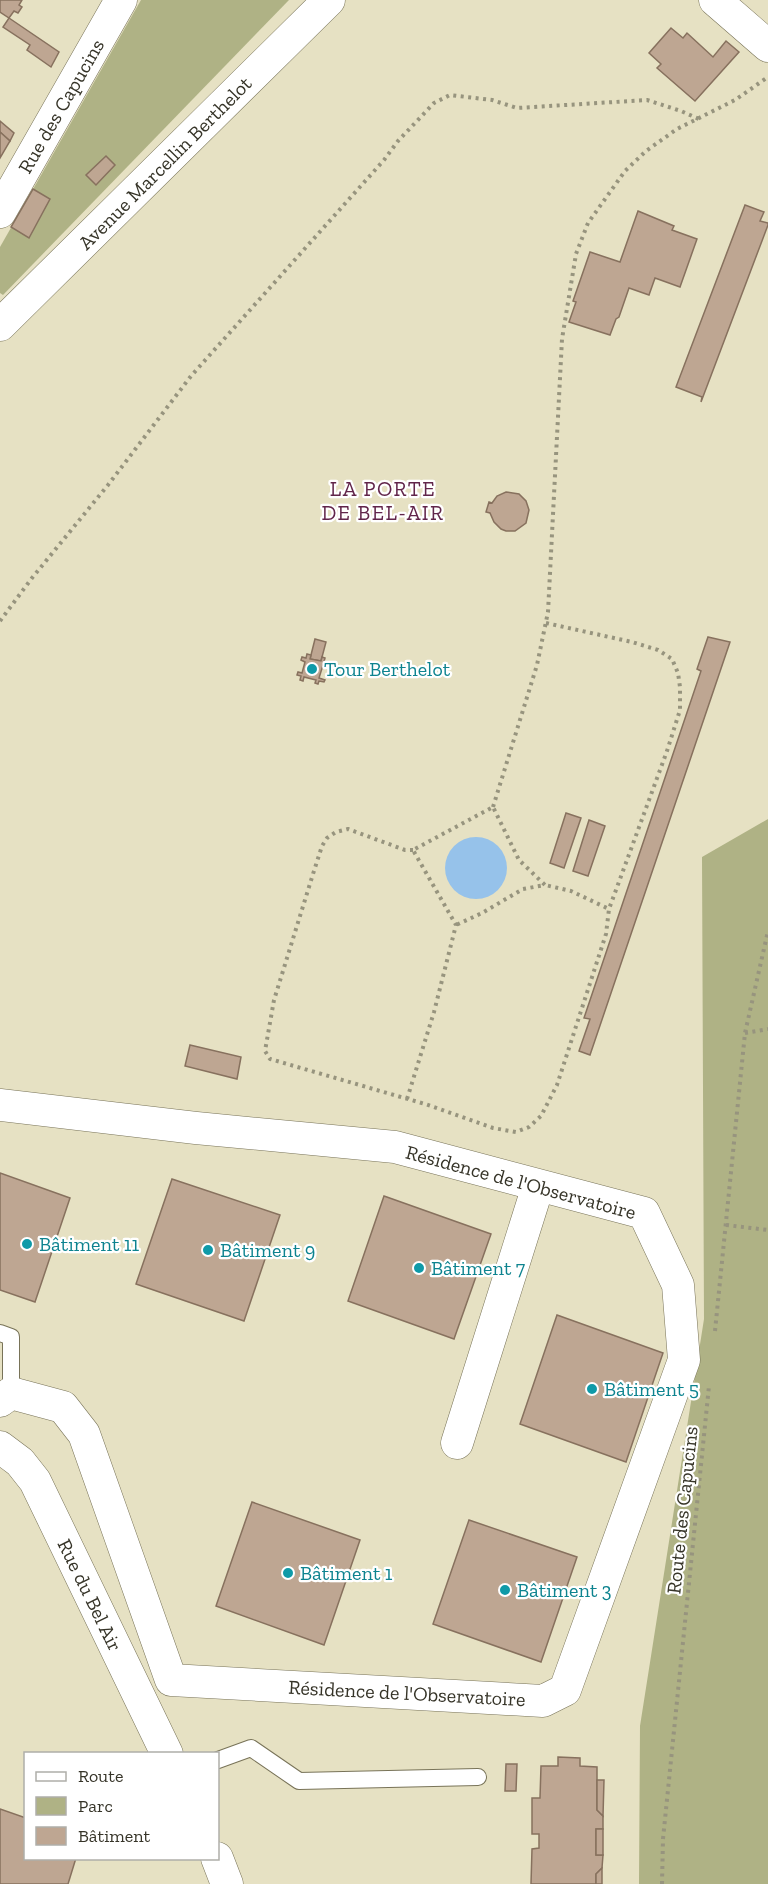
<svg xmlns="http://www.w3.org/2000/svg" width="768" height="1884" font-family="'Zilla Slab',serif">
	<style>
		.green { fill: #afb285 }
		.water { fill: #96c2ea }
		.building { fill: #bea692; stroke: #87715e; stroke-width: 1.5 }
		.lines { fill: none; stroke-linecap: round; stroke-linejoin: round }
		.lane-casing { stroke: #787358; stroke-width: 18 }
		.street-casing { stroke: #787358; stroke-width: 33 }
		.path { stroke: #97947e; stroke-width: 4; stroke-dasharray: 3 4.5; stroke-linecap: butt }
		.lane { stroke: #fff; stroke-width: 16 }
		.street { stroke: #fff; stroke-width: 32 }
		.culture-dot { fill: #0f9aa8; stroke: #fff; stroke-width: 2 }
		.labels { text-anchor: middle; stroke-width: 4.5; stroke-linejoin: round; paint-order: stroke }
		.street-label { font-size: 20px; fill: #363428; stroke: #fff }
		.culture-label { font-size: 20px; fill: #0d838f; stroke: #fff; text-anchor: start }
		.neighbourhood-label { font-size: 21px; letter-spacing: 1.5px; fill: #61254a; stroke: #fff }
	</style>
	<rect width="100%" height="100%" fill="#e6e1c3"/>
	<g class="green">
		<polygon points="141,0 289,0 3,295 0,293 0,247"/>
		<polygon points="768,819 768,1884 639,1884 640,1726 704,1319 702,857"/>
	</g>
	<circle class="water" cx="476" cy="868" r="31"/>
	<g class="building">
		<polygon points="0,0 22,0 19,5 22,7 18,13 14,11 9,18 0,12"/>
		<polygon points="9,18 59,52 51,67 27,50 30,45 3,27"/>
		<polygon points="671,28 683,38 687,33 713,57 726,41 739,52 695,101 657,68 661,64 649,53"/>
		<polygon points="0,121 14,133 10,141 0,132"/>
		<polygon points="0,132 10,141 0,158"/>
		<polygon points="106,156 115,165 96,185 86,175"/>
		<polygon points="33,189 50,199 29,238 11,227"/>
		<polygon points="745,205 764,212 760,221 768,223 768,225 701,402 702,397 676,387"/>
		<polygon points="638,211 674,226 672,230 697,239 680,287 655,278 649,295 629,288 619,317 616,319 610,335 569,322 576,302 573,301 590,252 620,262"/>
		<polygon points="506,492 519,494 526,501 529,510 526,523 515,531 506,531 501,529 494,522 490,513 486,512 489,502 492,503 497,496"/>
		<polygon points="708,637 730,642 590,1055 579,1051 590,1019 584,1018 701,671 697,669"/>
		<polygon points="315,639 326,642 321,661 310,659"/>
		<polygon points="307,654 311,655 310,659 321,661 322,657 325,658 324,662 328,663 328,666 323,665 319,678 325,680 324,682 319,681 318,684 315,683 316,680 304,677 303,681 300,680 301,676 297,675 298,672 302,673 305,662 301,660 302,657 306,658"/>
		<polygon points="566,813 581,818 564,868 550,863"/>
		<polygon points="589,820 605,826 588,876 573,871"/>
		<polygon points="190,1045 241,1057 237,1079 185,1066"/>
		<polygon points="0,1173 70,1198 35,1302 0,1290"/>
		<polygon points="172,1179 280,1215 244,1321 136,1284"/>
		<polygon points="384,1196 491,1234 454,1339 348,1301"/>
		<polygon points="557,1315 663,1353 626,1462 520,1424"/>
		<polygon points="252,1502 360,1540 324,1645 216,1606"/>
		<polygon points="469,1520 577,1557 541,1662 433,1624"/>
		<polygon points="558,1757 580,1758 580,1766 597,1767 597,1810 603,1816 603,1829 596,1829 596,1855 603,1855 602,1868 596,1874 596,1884 531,1884 532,1849 539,1848 539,1834 532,1834 532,1798 540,1798 541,1766 558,1766"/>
		<polygon points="506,1764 517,1764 516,1791 505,1791"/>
		<polygon points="597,1780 604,1780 603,1816 597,1810"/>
		<polygon points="0,1809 26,1818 26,1858 76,1858 68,1884 0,1884"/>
		<rect x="596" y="1829" width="7" height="26"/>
		<polygon points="602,1868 602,1884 596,1884 596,1874"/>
	</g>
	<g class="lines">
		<g class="lane-casing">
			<g id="lane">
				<polyline points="0,1333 11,1337 11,1393"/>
				<polyline points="218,1760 251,1748 299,1781 478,1777"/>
			</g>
		</g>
		<g class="street-casing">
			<g id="street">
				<polyline points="715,0 768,46"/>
				<polyline points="0,212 121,0"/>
				<polyline points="0,325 329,0"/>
				<polyline points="0,1105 196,1128 395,1147 644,1213 678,1285 684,1360 565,1690 543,1701 171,1680 84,1434 63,1407 11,1393 0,1401"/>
				<polyline points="457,1443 538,1186"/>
				<polyline points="0,1447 20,1462 35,1481 167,1754"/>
				<polyline points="217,1858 227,1884"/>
			</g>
		</g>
		<g class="path">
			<polyline points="0,621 32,578 108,485 191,376 384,160 398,141 434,103 450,95 492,100 517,108 647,100 681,111 699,119"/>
			<polyline points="546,623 632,642 658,650 672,659 678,673 680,687 680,710 667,751 609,909"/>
			<polyline points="493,807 537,665 548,612 562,339 576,254 588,223 625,171 646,151 677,129 735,100 768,77"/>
			<polyline points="413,850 405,850 348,829 336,832 327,838 322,846 313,874 274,1000 265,1051 270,1059 425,1104 493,1128 516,1132 529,1127 541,1116 557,1085 606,934 609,909 571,891 545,885"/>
			<polyline points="745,1033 768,1029"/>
			<polyline points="407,1099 434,1012 456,925 413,850 493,807 519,860 545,885 523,889 482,913 456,925"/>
			<polyline points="726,1225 768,1230"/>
			<polyline points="715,1331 745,1033 768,931"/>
			<polyline points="662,1884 663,1839 709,1386"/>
		</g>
		<use href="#lane" class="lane"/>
		<use href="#street" class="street"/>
	</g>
	<g class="culture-dot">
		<circle cx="312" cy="669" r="6"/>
		<circle cx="27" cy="1244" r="6"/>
		<circle cx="208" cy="1250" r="6"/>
		<circle cx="419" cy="1268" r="6"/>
		<circle cx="592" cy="1389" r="6"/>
		<circle cx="288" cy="1573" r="6"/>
		<circle cx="505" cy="1590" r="6"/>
	</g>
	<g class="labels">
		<g class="street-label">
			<text transform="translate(61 106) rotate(-60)" y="7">Rue des Capucins</text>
			<text transform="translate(165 163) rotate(-45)" y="7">Avenue Marcellin Berthelot</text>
			<text transform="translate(521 1182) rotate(15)" y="7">Résidence de l'Observatoire</text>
			<text transform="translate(682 1510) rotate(-84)" y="7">Route des Capucins</text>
			<text transform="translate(90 1595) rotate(64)" y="7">Rue du Bel Air</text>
			<text transform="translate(407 1693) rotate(3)" y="7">Résidence de l'Observatoire</text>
		</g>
		<g class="culture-label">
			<text x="324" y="676">Tour Berthelot</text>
			<text x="39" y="1251">Bâtiment 11</text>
			<text x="220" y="1257">Bâtiment 9</text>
			<text x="431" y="1275">Bâtiment 7</text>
			<text x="604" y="1396">Bâtiment 5</text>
			<text x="300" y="1580">Bâtiment 1</text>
			<text x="517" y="1597">Bâtiment 3</text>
		</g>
		<g class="neighbourhood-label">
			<text x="383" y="496">LA PORTE<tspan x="383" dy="24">DE BEL-AIR</tspan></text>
		</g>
	</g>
	<rect x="24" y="1752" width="195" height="108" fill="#ffffff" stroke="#afaea9" stroke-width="1.5"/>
	<rect x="36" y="1772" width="30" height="9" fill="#ffffff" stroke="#afaea9" stroke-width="1.5"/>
	<text x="78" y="1782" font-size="18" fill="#363428">Route</text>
	<rect x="36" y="1797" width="30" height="18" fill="#afb285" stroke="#afaea9" stroke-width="1.5"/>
	<text x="78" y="1812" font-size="18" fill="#363428">Parc</text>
	<rect x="36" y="1827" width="30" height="18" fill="#bea692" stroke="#afaea9" stroke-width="1.5"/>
	<text x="78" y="1842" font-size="18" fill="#363428">Bâtiment</text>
</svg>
